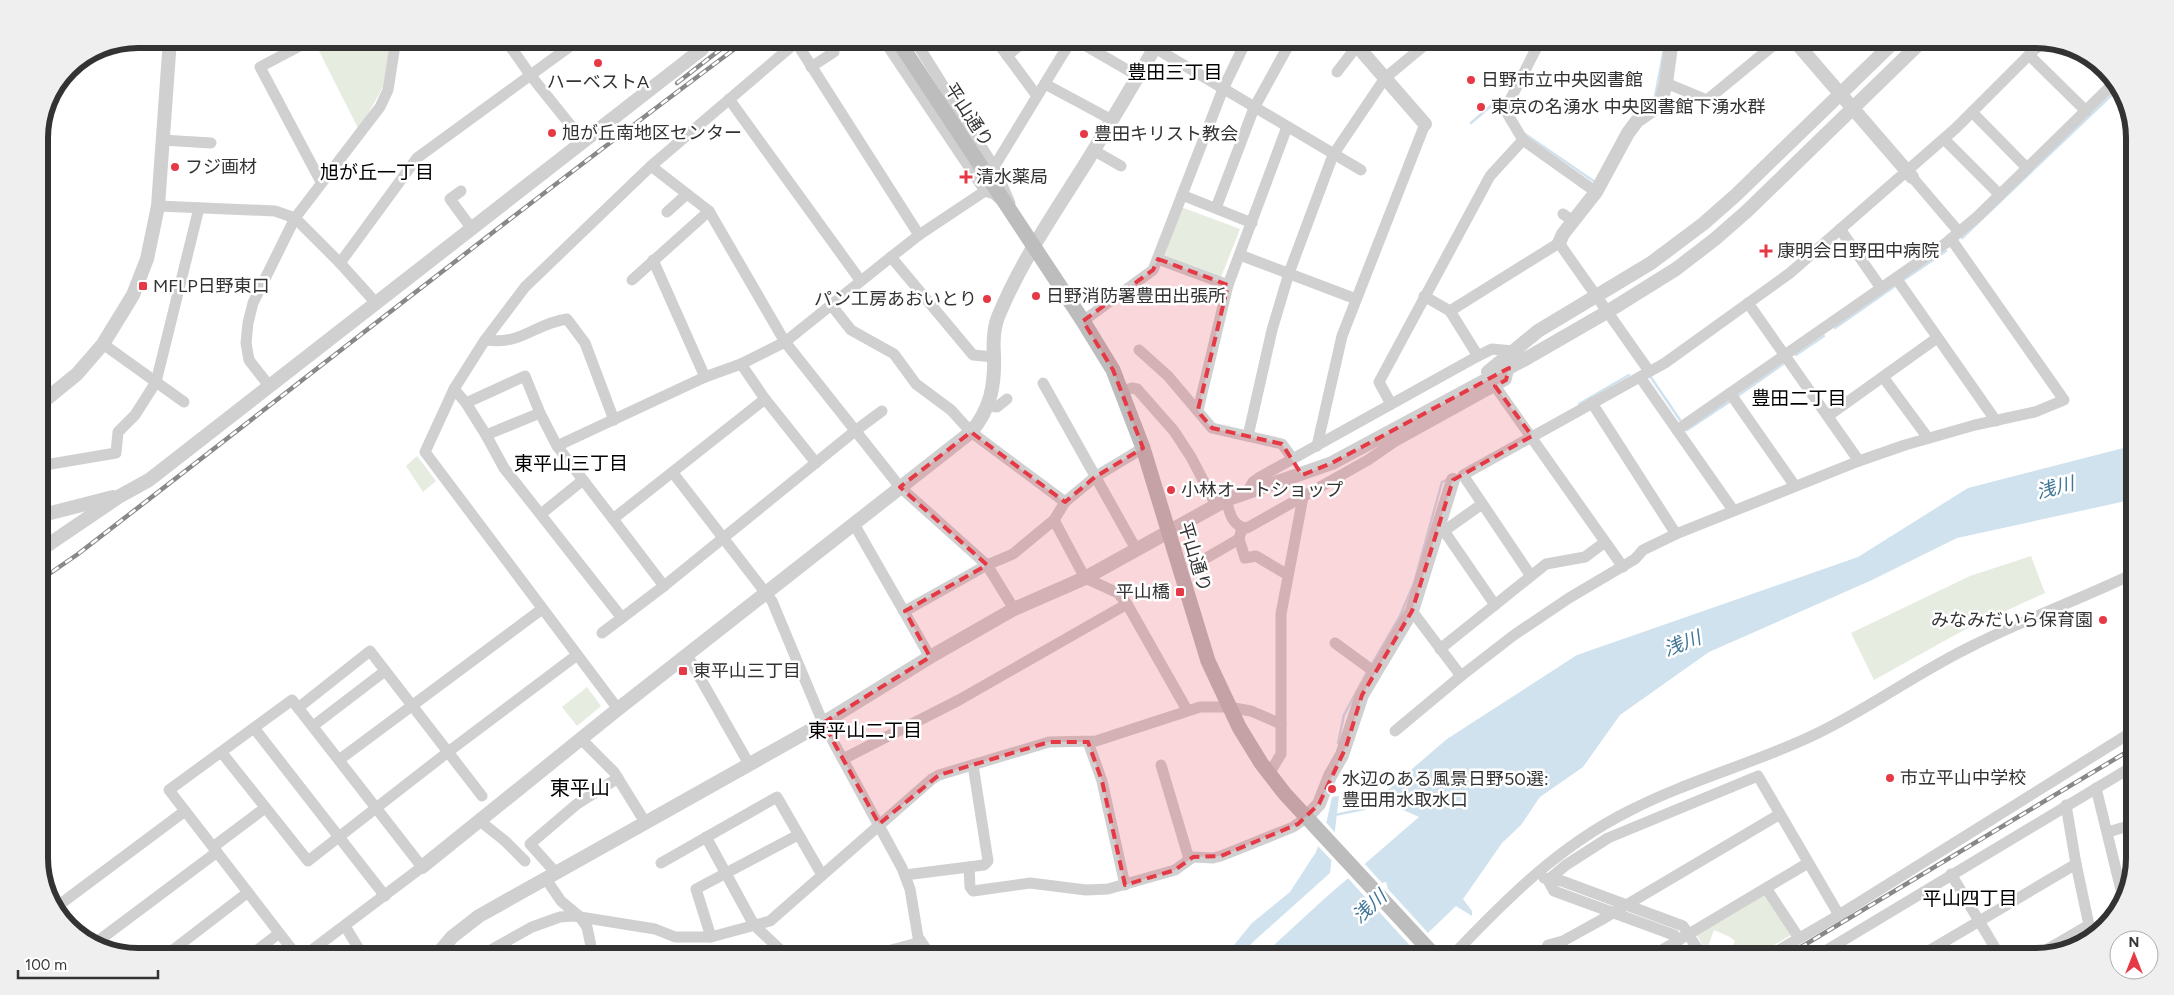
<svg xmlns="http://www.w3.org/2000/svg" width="2174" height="995" font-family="Figtree,'Noto Sans JP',sans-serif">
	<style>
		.green { fill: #e6ecdf }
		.water { fill: #cfe2ee }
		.pier { fill: #fff }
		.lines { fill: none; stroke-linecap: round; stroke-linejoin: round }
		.stream { stroke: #cfe2ee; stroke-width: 2.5 }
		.minor { stroke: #d0d0d0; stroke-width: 11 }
		.tertiary { stroke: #d0d0d0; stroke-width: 14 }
		.secondary { stroke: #bdbdbd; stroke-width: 15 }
		.rail-casing { stroke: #888; stroke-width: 4.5 }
		.rail { stroke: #fff; stroke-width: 2.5; stroke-dasharray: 8; stroke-linecap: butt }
		.marked { fill: #e63946; fill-opacity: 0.2; stroke: #e63946; stroke-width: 4; stroke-dasharray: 10 6; stroke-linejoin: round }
		.poi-dot { fill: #e63946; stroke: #fff; stroke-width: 2 }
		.labels { text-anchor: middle; stroke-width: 5; stroke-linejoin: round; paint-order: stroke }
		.poi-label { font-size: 18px; fill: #333; stroke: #fff; text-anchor: start }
		.street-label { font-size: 18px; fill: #333; stroke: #fff }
		.neighbourhood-label { font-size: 19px; fill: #000; stroke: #fff }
		.water-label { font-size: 19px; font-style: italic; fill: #3f7597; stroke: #fff }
		.quarter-label { font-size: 20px; fill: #000; stroke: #fff }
		.rim { fill: none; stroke: #333; stroke-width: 6 }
	</style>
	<rect width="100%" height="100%" fill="#fff"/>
	<g class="green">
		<polygon points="324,39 391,39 383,87 359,130 315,43"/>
		<polygon points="1181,207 1240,229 1221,277 1164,259"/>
		<polygon points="417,456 436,481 423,492 406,466"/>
		<polygon points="2031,556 2045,593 1964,630 1874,680 1851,633 1970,576"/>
		<polygon points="587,687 601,706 577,726 562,707"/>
		<polygon points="1764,894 1791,935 1756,956 1729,956 1735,941 1730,937 1714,930 1706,952 1715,956 1708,956 1697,935"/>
	</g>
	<g class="water">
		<polygon points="2135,445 2135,499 1957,538 1872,580 1709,652 1620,715 1583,767 1540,797 1521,825 1502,843 1463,899 1472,911 1472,916 1456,906 1404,956 1262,956 1324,899 1419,817 1383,801 1384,793 1447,739 1577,655 1858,557 1968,488"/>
		<polygon points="1339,796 1330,873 1254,941 1240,956 1225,956 1252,923 1290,892 1316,852 1327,820 1332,797"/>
	</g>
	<g class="pier">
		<polygon points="1324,820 1337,835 1334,863 1316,844"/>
		<polygon points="1363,862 1382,883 1386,882 1388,889 1430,935 1414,950 1372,904 1366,903 1365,897 1346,876"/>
	</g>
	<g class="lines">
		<g class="stream">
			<polyline points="1643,109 1655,97 1665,44"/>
			<polyline points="1471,123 1500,98 1503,102"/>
			<polyline points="1525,134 1595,182"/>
			<polyline points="1962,238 2120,87"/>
			<polyline points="1905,279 1946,251"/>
			<polyline points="1835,328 1895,286"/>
			<polyline points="1796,355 1824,336"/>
			<polyline points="1650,376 1680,420"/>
			<polyline points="1739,395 1783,364"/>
			<polyline points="1579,404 1629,375"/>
			<polyline points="1687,430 1729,402"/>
			<polyline points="1371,666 1400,616 1414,583 1442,482 1448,479"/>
			<polyline points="1338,743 1344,715 1368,670"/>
			<polyline points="1335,815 1364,809 1386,798"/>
		</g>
		<g class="minor">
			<polyline points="313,39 260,67 321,182"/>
			<polyline points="505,39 531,76 584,142"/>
			<polyline points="694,39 702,49 716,39"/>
			<polyline points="883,39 985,191 994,194 1001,200"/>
			<polyline points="914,39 994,167 1010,203"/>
			<polyline points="995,39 1037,96"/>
			<polyline points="1056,39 1065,50"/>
			<polyline points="1074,39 1138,76"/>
			<polyline points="1541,39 1510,100 1504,108 1523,140 1596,192"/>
			<polyline points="796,42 919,235 891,257 973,355 994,357"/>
			<polyline points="1155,48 1361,170"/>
			<polyline points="2029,55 2086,111"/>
			<polyline points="1007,56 1027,39"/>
			<polyline points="811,67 834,52"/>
			<polyline points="1337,72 1357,46"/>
			<polyline points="1666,83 1707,100 1781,39"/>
			<polyline points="1045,84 1112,120"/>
			<polyline points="729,99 860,280"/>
			<polyline points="1972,112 2027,168"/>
			<polyline points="1944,139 2000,195"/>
			<polyline points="162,140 211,143"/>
			<polyline points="1093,150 1121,166"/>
			<polyline points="651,166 709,211 785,342 900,487 987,565 1014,609"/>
			<polyline points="994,167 1072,39"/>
			<polyline points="1912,177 1959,232"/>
			<polyline points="461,191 450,199 472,229"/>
			<polyline points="1182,195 1252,223"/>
			<polyline points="158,206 275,211 295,218 340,263 376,303"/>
			<polyline points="1216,208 1254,108 1292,39"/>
			<polyline points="667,212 687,194"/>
			<polyline points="1563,214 1573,221"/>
			<polyline points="1840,229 1881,288"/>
			<polyline points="919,235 985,191"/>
			<polyline points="1240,255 1356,299"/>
			<polyline points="1158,259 1228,285"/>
			<polyline points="653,260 705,377 741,364 785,342 891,257"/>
			<polyline points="340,263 417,158 580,39"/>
			<polyline points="1896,278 1996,421"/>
			<polyline points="632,280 709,211"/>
			<polyline points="1424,296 1450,311 1559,243 1649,371"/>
			<polyline points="1748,303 1859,461"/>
			<polyline points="832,306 851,330 894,354 916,384 951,410 971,432 1065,502"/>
			<polyline points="1450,311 1478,356"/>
			<polyline points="1083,321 1153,270 1223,89 1247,39"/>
			<path d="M 485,340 C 523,345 533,324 567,319 L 585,343 L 614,420"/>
			<polyline points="103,344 184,402"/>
			<polyline points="1139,350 1168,376 1212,428 1282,444 1293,459"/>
			<polyline points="741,364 765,399 816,463"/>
			<polyline points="1640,377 1733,510"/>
			<polyline points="1883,377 1928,438"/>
			<polyline points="1043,383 1136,549"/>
			<polyline points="1495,386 1623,567"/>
			<polyline points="270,387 249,360 246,343 248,323 253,303 295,218 380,107 388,90 396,39"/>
			<polyline points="454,389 466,403 486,435 540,413"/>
			<polyline points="1122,391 1132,388 1137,389 1174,431 1191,457 1216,505"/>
			<polyline points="1730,393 1795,486"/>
			<polyline points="466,403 525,376 540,413 557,446 613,519"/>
			<polyline points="1592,403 1676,534 1859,461 1905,445 1975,425 2035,412 2064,400 1951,239"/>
			<polyline points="1391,404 1379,382 1490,176 1523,140"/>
			<polyline points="988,406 997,407 1007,399"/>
			<polyline points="1198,410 1228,285 1287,127"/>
			<polyline points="1828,416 1937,338"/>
			<polyline points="1677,430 1946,243 1978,216 2116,81"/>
			<polyline points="486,435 504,468 622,618"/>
			<polyline points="1248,436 1272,330 1289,273 1333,155 1385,78 1432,39"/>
			<polyline points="557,446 705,377"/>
			<polyline points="1317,446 1342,336 1425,124"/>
			<polyline points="39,466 116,453 118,432 135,415 156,382 199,208"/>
			<polyline points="673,473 772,601 823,723 902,868 910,889 918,937 931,956"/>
			<polyline points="1247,492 1253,482 1260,477 1478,356 1492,349 1513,351"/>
			<path d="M 1226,500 C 1230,513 1232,527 1247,528 L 1368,460 L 1394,442 L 1506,380 L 1509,368"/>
			<polyline points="541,514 583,480"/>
			<polyline points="1054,520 1085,578 1118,593 1127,604 1187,710"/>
			<polyline points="854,524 930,657"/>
			<polyline points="1440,525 1495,605"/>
			<polyline points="1242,528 1239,539 1245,558 1256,556 1288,575"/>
			<polyline points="1444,531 1482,504"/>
			<polyline points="1208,557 1239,539"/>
			<polyline points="1531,576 1463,475 1665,363 1790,273 1956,128 2044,40"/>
			<polyline points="664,586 855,431 882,411"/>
			<polyline points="905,611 987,565 1013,554 1054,520 1065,502 1095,477 1143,448"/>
			<polyline points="1412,611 1461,676"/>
			<polyline points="602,633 664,586 613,519 765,399"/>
			<polyline points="1335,643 1376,673"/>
			<polyline points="1440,649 1546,564 1585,557 1605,542"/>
			<polyline points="687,655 749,764"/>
			<polyline points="298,708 370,651 482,796"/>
			<polyline points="618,709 425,452 454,389 485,340 525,287 651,166 800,39"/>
			<polyline points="313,726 385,671"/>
			<polyline points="254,728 385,896"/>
			<polyline points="1395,731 1461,676 1514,635 1569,598 1635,559 1643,550 1676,534"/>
			<polyline points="581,739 614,772 645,822"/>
			<polyline points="1088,742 1102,781 1125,885"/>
			<polyline points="222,753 308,861 448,752 577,655"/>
			<polyline points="843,759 959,700 1127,604"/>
			<polyline points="339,760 542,609"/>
			<polyline points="1161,765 1189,859"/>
			<polyline points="1269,774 1281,754 1281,614 1303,497"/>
			<polyline points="2096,788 2121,890 2129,888"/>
			<polyline points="480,821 505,841 525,861"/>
			<polyline points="2108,832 2135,824"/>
			<polyline points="706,837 754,925 787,956"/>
			<polyline points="213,847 265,808"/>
			<polyline points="661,863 777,797 822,875"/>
			<polyline points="2076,864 2089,925"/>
			<polyline points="969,867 970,887 973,891 1030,883 1086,890 1108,889 1175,870 1193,857 1213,858 1221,856 1293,827 1306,818"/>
			<polyline points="556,873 530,844 577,804 618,778"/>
			<polyline points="1951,874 2000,956"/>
			<polyline points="905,875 984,865 988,861 973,765"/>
			<polyline points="1544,878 1562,881 1683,926 1702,956"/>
			<polyline points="546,879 561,901 580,917 587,927 593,956"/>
			<polyline points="1548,880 1566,865 1608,838 1758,776 1839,915"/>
			<polyline points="1548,880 1554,891 1674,935 1679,940"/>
			<polyline points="1766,888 1799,938"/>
			<polyline points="55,908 185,811"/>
			<polyline points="345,926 362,954 375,951"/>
			<polyline points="711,937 696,889 798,835"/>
			<polyline points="94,944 217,852"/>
			<polyline points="165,956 247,893"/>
			<polyline points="250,956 278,934"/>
			<polyline points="297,956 169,790 292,700 422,867 304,956"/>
			<polyline points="480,956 532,927 560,917 574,916 655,929 675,937 711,937 770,921 932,779 939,775 1049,742 1096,741 1200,707 1228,707 1251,711 1281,724"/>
			<polyline points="869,956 921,942"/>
			<path d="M 1452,956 C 1505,900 1559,846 1629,811 C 1689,780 1756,763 1816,734 C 1870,708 1918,672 1972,646 C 2025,619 2081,599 2135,573"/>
			<polyline points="1546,956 1545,950 1548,945 1563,941 1601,920 1780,814"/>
			<polyline points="1652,956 1808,863"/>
			<polyline points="1769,956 1839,915 2135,730"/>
			<polyline points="1817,956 2135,765"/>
			<polyline points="1920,956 2076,864 2066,805"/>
			<polyline points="2036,956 2089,925 2092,939"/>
		</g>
		<g class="tertiary">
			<polyline points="1351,39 1425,124"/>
			<polyline points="1793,39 1912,177"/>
			<polyline points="1559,243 1563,234 1596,192 1628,133 1637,121 1660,105 1666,83 1672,39"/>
			<polyline points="1488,372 1538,331 1651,263 1703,224 1736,195 1897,39"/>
			<polyline points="39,405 77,374 103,344 133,295 147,259 158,206 170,39"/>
			<polyline points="39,516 113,497"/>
			<polyline points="39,551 120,496 149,480 702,49"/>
			<polyline points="1306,818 1319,804 1330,776 1342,755 1362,695 1412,611 1453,480"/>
			<path d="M 422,867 L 618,709 L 971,432 C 991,409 995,384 994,355 C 993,342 993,330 998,317 C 1020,263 1053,215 1084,166 C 1110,124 1135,81 1160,39"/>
			<polyline points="436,956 452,937 479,916 823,723 930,657 1014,609 1085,578 1226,500 1332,463 1529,357 1607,312 1676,269 1715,239 1747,211 1924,39"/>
		</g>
		<polyline class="secondary" points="897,39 1083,321 1113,370 1143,448 1208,661 1239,727 1261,763 1285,794 1435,956"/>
		<g class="rail-casing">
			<g id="rail">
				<polyline points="677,83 734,39"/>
				<path d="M 39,581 L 78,554 C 301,382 522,207 748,39"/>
				<polyline points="1786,956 2135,747"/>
			</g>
		</g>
		<use href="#rail" class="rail"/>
	</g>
	<path class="marked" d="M 1158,259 L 1228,285 L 1198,410 L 1201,415 L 1212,428 L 1282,444 L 1302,475 L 1332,463 L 1509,368 L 1506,380 L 1495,386 L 1532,436 L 1453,480 L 1412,611 L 1362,695 L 1346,747 L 1319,804 L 1298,824 L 1221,856 L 1193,857 L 1175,870 L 1125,885 L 1102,781 L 1088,742 L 1049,742 L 939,775 L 879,824 L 823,723 L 930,657 L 905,611 L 987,565 L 900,487 L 971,432 L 1065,502 L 1095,477 L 1143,448 L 1113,370 L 1083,321 L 1153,270 Z"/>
	<g class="poi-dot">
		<circle cx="598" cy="63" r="5"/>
		<circle cx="1471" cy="80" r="5"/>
		<circle cx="1481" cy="107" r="5"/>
		<circle cx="552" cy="133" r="5"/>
		<circle cx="1084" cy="134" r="5"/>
		<circle cx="175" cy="167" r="5"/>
		<path d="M963.5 169.5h5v5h5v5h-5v5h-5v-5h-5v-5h5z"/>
		<path d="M1763.5 243.5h5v5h5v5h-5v5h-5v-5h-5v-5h5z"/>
		<rect x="138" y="281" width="10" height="10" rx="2.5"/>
		<circle cx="1036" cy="296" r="5"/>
		<circle cx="987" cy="299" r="5"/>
		<circle cx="1171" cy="490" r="5"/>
		<rect x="1175" y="587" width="10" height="10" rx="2.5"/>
		<circle cx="2103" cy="620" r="5"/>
		<rect x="678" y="666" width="10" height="10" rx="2.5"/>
		<circle cx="1890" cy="778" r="5"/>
		<circle cx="1332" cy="789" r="5"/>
	</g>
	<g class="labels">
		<g class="poi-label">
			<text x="1481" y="86">日野市立中央図書館</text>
			<text x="598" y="88" text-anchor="middle">ハーベストA</text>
			<text x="1491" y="113">東京の名湧水 中央図書館下湧水群</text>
			<text x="562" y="139">旭が丘南地区センター</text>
			<text x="1094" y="140">豊田キリスト教会</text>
			<text x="185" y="173">フジ画材</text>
			<text x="976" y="183">清水薬局</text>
			<text x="1777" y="257">康明会日野田中病院</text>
			<text x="153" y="292">MFLP日野東口</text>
			<text x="1046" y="302">日野消防署豊田出張所</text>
			<text x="977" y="305" text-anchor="end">パン工房あおいとり</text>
			<text x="1181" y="496">小林オートショップ</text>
			<text x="1170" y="598" text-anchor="end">平山橋</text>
			<text x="2093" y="626" text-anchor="end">みなみだいら保育園</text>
			<text x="693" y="677">東平山三丁目</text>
			<text x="1900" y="784">市立平山中学校</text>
			<text x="1342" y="785">水辺のある風景日野50選:<tspan x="1342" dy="21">豊田用水取水口</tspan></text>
		</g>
		<g class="street-label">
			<text transform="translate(969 115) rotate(57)" y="6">平山通り</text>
			<text transform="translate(1195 557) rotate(73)" y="6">平山通り</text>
		</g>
		<g class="neighbourhood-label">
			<text x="1175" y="79">豊田三丁目</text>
			<text x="377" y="179">旭が丘一丁目</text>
			<text x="1799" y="405">豊田二丁目</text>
			<text x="571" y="470">東平山三丁目</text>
			<text x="865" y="737">東平山二丁目</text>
			<text x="1970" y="905">平山四丁目</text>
		</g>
		<g class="water-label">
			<text transform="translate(2055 487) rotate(-14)" y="7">浅川</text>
			<text transform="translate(1682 643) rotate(-21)" y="7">浅川</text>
			<text transform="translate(1369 906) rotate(-42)" y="7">浅川</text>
		</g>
		<g class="quarter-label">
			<text x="580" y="795">東平山</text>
		</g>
	</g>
	<path d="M0 0H2174V995H0ZM138 48H2036A90 90 0 0 1 2126 138V858A90 90 0 0 1 2036 948H138A90 90 0 0 1 48 858V138A90 90 0 0 1 138 48Z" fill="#efefef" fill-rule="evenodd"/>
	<path class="rim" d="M138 48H2036A90 90 0 0 1 2126 138V858A90 90 0 0 1 2036 948H138A90 90 0 0 1 48 858V138A90 90 0 0 1 138 48Z"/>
	<g transform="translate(2134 955)"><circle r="24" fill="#ffffff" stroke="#adadad"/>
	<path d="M0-4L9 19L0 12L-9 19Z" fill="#e63946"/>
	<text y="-8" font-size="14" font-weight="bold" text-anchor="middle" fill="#333333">N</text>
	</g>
	<path d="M18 970v8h140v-8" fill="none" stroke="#333333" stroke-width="2.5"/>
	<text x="25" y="970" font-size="15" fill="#333333" stroke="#ffffff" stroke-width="4" paint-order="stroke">100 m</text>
</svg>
